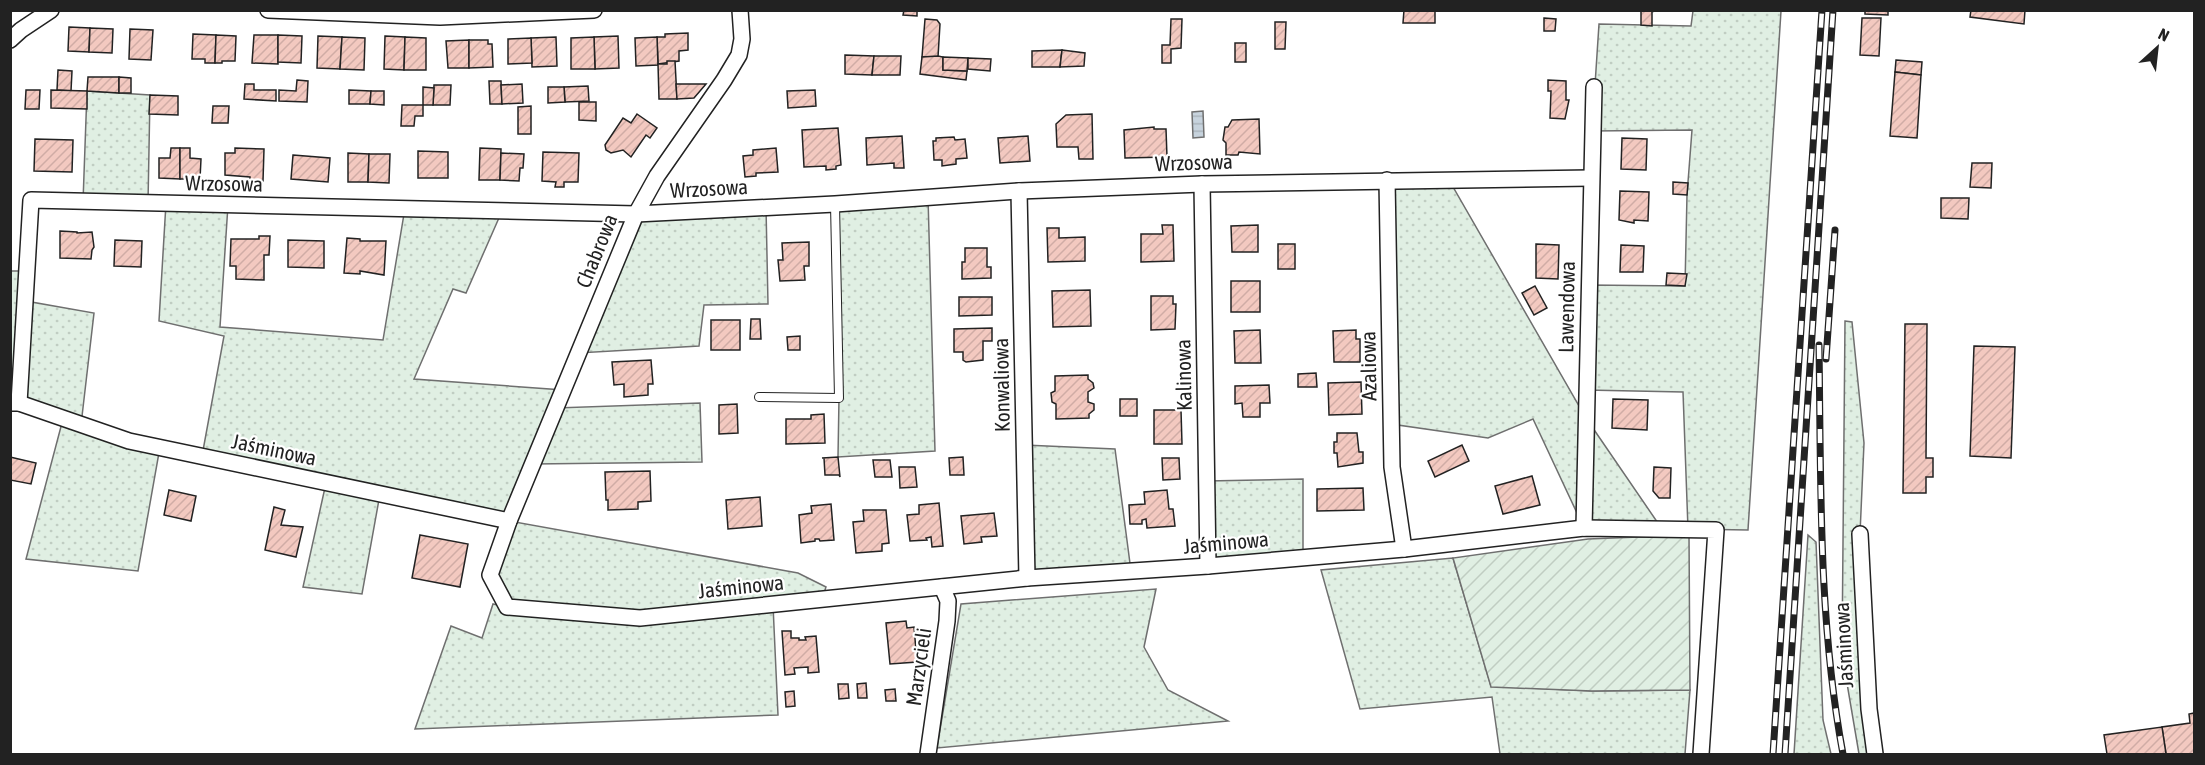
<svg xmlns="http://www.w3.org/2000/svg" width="2205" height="765" font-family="'Asap Condensed',sans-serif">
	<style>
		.grass { fill: url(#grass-dots); stroke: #6f6f6f; stroke-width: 1.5 }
		.garden { fill: url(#garden-furrows); stroke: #6f6f6f; stroke-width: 1.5 }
		.water { fill: url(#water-rules); stroke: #6f6f6f; stroke-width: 1.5 }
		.building { fill: url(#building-hatch); stroke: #222; stroke-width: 1.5 }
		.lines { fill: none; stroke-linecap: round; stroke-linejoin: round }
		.lane-casing { stroke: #222; stroke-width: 10 }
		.street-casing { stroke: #222; stroke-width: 18 }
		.lane { stroke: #fff; stroke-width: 8 }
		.street { stroke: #fff; stroke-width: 15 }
		.rail-casing { stroke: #222; stroke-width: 7 }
		.rail { stroke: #fff; stroke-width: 4.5; stroke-dasharray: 14; stroke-linecap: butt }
		.labels { text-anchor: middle; stroke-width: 4.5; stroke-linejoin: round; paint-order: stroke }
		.street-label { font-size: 21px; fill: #222; stroke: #fff }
	</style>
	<defs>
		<pattern id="grass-dots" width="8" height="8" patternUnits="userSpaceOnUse" patternTransform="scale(1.5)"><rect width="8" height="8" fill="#e0efe3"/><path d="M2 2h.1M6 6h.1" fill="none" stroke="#c0cdc2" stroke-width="1.8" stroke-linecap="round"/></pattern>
		<pattern id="garden-furrows" width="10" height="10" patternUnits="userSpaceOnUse" patternTransform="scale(1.5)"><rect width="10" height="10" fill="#e0efe3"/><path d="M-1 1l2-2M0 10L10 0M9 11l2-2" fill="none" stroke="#c0cdc2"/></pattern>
		<pattern id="water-rules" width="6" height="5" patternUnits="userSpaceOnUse" patternTransform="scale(1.5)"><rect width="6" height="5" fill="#c7d3dd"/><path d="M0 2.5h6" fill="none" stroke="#abb5bd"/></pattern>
		<pattern id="building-hatch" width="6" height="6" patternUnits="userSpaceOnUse" patternTransform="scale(1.5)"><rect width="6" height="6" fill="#f3c9c0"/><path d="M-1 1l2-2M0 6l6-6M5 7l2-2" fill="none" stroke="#d0aca5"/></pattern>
	</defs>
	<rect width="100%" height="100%" fill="#fff"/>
	<g class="grass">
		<polygon points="1693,11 1781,11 1748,530 1688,529 1683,392 1586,390 1588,285 1685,286 1687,195 1692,130 1592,131 1599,24 1691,26"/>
		<polygon points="87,91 150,95 148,203 83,202"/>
		<polygon points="1387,180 1449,180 1586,418 1662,529 1584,528 1533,419 1488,438 1391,424"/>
		<polygon points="928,197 935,451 838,457 839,398 835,204"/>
		<polygon points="166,203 228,205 220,327 383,340 405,208 502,211 466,293 453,289 414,379 563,390 556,408 700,403 702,462 533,464 509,521 798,573 826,587 822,599 773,605 778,715 415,729 451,626 482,638 493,604 506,607 490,575 509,521 380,494 362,594 303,587 326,483 202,456 224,336 159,321"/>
		<polygon points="766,207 768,304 704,305 699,346 578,353 636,214"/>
		<polygon points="11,271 27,271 26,301 94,313 81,425 160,447 138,571 26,559 63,419 11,403"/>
		<polygon points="1845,321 1852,322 1864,443 1860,534 1875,754 1859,754 1842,654"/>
		<polygon points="1024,445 1115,449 1131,571 1027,578"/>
		<polygon points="1303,479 1303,558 1208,566 1207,481"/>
		<polygon points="1808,535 1816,542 1823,720 1831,754 1794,754"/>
		<polygon points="1453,558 1491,686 1592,691 1690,690 1685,754 1500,754 1492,697 1360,709 1321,570"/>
		<polygon points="1156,589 1144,647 1168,690 1228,721 937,748 961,604"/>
	</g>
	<polygon class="garden" points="1689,535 1690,690 1592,691 1491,687 1453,558 1588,539"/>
	<polygon class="water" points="1203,111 1204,137 1193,138 1192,112"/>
	<g class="building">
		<polygon points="904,10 917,10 917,16 903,15"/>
		<polygon points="1404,10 1435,10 1435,23 1403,23"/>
		<polygon points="1641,10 1656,10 1652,12 1652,26 1641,25"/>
		<polygon points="1865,10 1888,10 1888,15 1865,14"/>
		<polygon points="1971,10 2025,10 2024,24 1970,17"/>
		<polygon points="1544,18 1556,19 1555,31 1544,31"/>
		<polygon points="1862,18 1881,18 1879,56 1860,55"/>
		<polygon points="925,19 937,20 940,24 938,57 922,57"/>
		<polygon points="1171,19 1182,19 1181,48 1171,49 1171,63 1162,63 1162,45 1170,45"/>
		<polygon points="1275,22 1286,22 1285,49 1275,49"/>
		<polygon points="69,27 90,28 89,52 68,51"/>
		<polygon points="90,28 113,29 112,53 89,52"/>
		<polygon points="130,29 153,30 151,60 129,59"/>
		<polygon points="688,33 688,50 679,51 679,61 658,64 657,37 665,37 665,34"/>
		<polygon points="193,34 216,35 215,63 205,63 205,59 192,59"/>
		<polygon points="216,35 236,36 235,61 222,61 222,63 215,63"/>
		<polygon points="254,35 278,35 278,64 252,63"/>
		<polygon points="278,35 302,36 301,63 278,62"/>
		<polygon points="318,36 342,37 340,69 317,68"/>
		<polygon points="385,36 405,37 404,70 384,69"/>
		<polygon points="618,36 619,68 595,69 594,37"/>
		<polygon points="342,37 365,38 364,70 340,69"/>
		<polygon points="405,37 426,38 426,70 404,70"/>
		<polygon points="556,37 557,66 532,67 531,38"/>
		<polygon points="594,37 595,69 571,69 571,38"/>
		<polygon points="657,37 658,65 636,66 635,38"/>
		<polygon points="531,38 532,63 508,64 508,39"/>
		<polygon points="469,40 469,68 448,68 446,41"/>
		<polygon points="469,40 488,40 488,44 492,44 493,67 469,68"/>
		<rect x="1235" y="43" width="11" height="19"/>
		<polygon points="1062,50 1060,67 1032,67 1032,51"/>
		<polygon points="1062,50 1085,53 1084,66 1060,67"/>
		<polygon points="845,55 874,56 872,75 845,74"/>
		<polygon points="874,56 901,56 900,75 872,75"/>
		<polygon points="938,56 943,57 943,70 967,71 966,80 920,74 922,57"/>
		<polygon points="943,57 968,58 967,71 943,70"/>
		<polygon points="968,58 991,59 990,71 968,69"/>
		<polygon points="1896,60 1922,62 1921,75 1895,72"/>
		<polygon points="667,61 675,61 677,99 659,99 658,64 667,64"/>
		<polygon points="58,70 72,71 71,91 57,90"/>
		<polygon points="1895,72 1921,75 1917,138 1890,136"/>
		<polygon points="88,77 119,77 119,93 87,91"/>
		<polygon points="119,77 131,78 131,93 119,93"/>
		<polygon points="297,80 308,81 307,102 279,101 279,90 296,91"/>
		<polygon points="1548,80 1566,81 1566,100 1569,100 1565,119 1550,118 1551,91 1548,91"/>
		<polygon points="489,81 501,81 502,104 490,104"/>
		<polygon points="245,84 254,84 254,90 276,90 276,101 244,99"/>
		<polygon points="522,84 523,103 502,104 501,85"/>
		<polygon points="676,84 706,84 694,98 677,99"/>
		<polygon points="434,85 451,85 450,105 433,105"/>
		<polygon points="588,86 589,101 565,102 564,87"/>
		<polygon points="423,87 434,88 433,105 423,105"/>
		<polygon points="548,87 564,87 565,102 548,103"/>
		<polygon points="26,90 40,90 39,109 25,109"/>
		<polygon points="51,90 87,91 87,109 51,108"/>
		<polygon points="349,90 371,91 370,104 349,104"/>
		<polygon points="815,90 816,106 788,108 787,91"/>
		<polygon points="371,91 384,91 384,105 370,104"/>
		<polygon points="150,95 178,96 178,115 149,114"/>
		<polygon points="579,102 596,102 596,121 579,120"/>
		<polygon points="402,105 423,105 423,116 415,116 414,126 401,126"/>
		<polygon points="213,106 229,106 228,123 212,123"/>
		<polygon points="531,106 531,134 518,134 518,107"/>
		<polygon points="637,114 657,128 650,138 646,135 631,157 623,150 611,153 606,150 605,145 623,118 631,123"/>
		<polygon points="1092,114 1093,159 1079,159 1078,147 1057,147 1056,124 1066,115"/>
		<polygon points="1259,119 1260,154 1239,152 1238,155 1226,155 1226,143 1223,140 1225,127 1228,127 1232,120"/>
		<polygon points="1154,127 1154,129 1166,129 1167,157 1125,158 1124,130"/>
		<polygon points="838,128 841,165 836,166 836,169 826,170 826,166 804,167 802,130"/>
		<polygon points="902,136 904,168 894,168 894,163 867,165 866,138"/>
		<polygon points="1028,136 1030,161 1000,163 998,138"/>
		<polygon points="954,137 955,140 965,139 967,158 956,159 956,164 942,166 942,160 934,160 933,141 936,141 936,138"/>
		<polygon points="1622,138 1647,139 1646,170 1621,169"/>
		<polygon points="35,139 73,140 72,172 34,171"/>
		<polygon points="171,148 180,148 180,179 159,178 159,158 170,158"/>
		<polygon points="180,148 190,148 190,158 201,159 200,179 180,179"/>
		<polygon points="235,148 264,149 263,181 250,180 250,177 225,175 225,153 235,153"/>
		<polygon points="480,148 501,149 500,180 479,180"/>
		<polygon points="776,148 778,172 756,173 756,176 745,177 743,156 753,155 753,150"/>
		<polygon points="418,151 448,152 448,178 418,178"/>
		<polygon points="543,152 579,153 578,182 564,182 564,187 555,187 556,182 542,181"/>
		<polygon points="348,153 369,154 368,182 348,182"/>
		<polygon points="501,153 524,154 523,168 520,168 519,181 500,180"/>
		<polygon points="369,154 390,154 389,183 368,182"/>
		<polygon points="293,155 330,158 328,182 291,179"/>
		<polygon points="1972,163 1992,163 1991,188 1970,187"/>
		<polygon points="1673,182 1688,183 1687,195 1673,194"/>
		<polygon points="1620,191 1649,192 1648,221 1634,220 1634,223 1619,220"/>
		<polygon points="1941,198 1969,198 1968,219 1941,218"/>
		<polygon points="1162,225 1173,225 1174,261 1141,262 1141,234 1163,234"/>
		<polygon points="1258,225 1258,252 1232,252 1231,226"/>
		<polygon points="1047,228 1059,228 1059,238 1085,237 1085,261 1048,262"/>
		<polygon points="60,231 77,232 77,233 92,232 94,247 92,250 91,259 60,258"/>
		<polygon points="259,236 270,236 269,255 264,255 264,280 236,279 236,266 230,266 231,239 259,239"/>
		<polygon points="347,238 360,239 360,241 386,241 384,275 360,271 360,274 344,273"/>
		<polygon points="115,240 142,241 141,267 114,266"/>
		<polygon points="288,240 324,241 324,268 288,267"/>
		<polygon points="809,242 809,266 804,266 805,280 780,281 778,260 783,260 782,243"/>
		<rect x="1278" y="244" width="17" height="25"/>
		<polygon points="1536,244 1559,245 1558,279 1536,278"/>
		<polygon points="1621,245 1644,246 1643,272 1620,272"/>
		<polygon points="965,248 987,248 987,267 991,267 991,278 962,279 962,262 965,262"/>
		<polygon points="1667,273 1687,274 1685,286 1666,285"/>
		<rect x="1231" y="281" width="29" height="31"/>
		<polygon points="1535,286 1547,308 1534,315 1522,293"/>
		<polygon points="1090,290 1091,326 1053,327 1052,291"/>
		<polygon points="1151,296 1173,296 1173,304 1176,304 1175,329 1151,330"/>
		<polygon points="959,297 992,297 992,315 959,316"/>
		<polygon points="751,319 760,319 761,339 750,339"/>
		<rect x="711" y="320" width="29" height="30"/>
		<polygon points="1905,324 1927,324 1926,458 1933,458 1933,477 1926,477 1926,493 1903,493"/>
		<polygon points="992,328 992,341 983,341 983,360 966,362 963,360 963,352 954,352 954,329"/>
		<polygon points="1260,330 1261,363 1235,363 1234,331"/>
		<polygon points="1356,330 1356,339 1360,339 1360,362 1334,362 1333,331"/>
		<polygon points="800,336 800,350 788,350 787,337"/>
		<polygon points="1974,346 2015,347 2011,458 1970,456"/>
		<polygon points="651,360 653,384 648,384 648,395 624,397 624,384 614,385 612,362"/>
		<polygon points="1316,373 1317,387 1298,387 1298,374"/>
		<polygon points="1088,375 1088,379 1093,383 1094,388 1088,392 1088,402 1094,404 1094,410 1089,414 1089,418 1056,419 1056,404 1052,402 1051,393 1055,391 1055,376"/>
		<polygon points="1361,382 1362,414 1329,415 1328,383"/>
		<polygon points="1269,385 1270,403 1260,403 1260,417 1243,417 1242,403 1235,404 1235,386"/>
		<rect x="1120" y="399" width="17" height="17"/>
		<polygon points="1613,399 1648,400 1647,430 1612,428"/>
		<polygon points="737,404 738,433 719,434 719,405"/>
		<polygon points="1154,410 1181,410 1182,444 1154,444"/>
		<polygon points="824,414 825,443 786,444 786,419 811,419 811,415"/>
		<polygon points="1337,433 1357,433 1359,452 1363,452 1363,463 1338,467 1337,453 1334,453 1334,442 1337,442"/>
		<polygon points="1462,445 1469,461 1435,477 1428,461"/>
		<polygon points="10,457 36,463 31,484 10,480"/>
		<polygon points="838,457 840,477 839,475 825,475 824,458 822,458"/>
		<polygon points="963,457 964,475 950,475 949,458"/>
		<polygon points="1162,458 1179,458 1180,479 1163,480"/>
		<polygon points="873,460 890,460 892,477 875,477"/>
		<polygon points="899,467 915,467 917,487 900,488"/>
		<polygon points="1654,467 1671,468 1670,498 1659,498 1653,491"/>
		<polygon points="650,471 651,501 638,502 638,509 608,510 608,500 606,500 605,472"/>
		<polygon points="1532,476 1540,505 1503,514 1495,486"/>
		<polygon points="1363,488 1364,510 1317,511 1317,489"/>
		<polygon points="169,490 196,496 191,521 164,515"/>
		<polygon points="1167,490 1169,509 1173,509 1175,526 1147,528 1146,519 1142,520 1142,524 1130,524 1129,505 1145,504 1144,492"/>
		<polygon points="760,497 762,526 728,529 726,500"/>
		<polygon points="939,503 943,546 932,547 931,537 926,538 927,540 910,541 907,515 919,514 919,505"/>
		<polygon points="831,504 834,540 820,541 819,539 815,539 815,541 801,543 799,515 812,513 811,506"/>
		<polygon points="274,507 285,510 281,525 303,527 296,557 265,550"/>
		<polygon points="863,510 886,510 889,543 882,544 882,551 856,553 853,522 864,521"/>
		<polygon points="994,513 997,536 981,537 982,542 964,544 961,516"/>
		<polygon points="420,535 468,544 460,587 412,578"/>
		<polygon points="906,621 907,628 914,627 917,662 890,664 886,623"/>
		<polygon points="782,631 791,631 791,638 799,638 799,640 806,640 805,637 816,636 819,672 808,673 808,667 794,668 795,674 785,675"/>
		<polygon points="866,683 867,698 858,698 857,684"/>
		<polygon points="838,684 848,684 849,698 839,699"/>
		<polygon points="895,689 896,701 886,701 885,690"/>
		<polygon points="794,691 795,706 786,707 785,692"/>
		<polygon points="2194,713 2194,754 2166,754 2162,727 2190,723 2189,714"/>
		<polygon points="2162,727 2166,754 2107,754 2104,735"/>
	</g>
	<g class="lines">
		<g class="lane-casing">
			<polyline id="lane" points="759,397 839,398 835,204"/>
		</g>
		<g class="street-casing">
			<g id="street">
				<polyline points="268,10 440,17 594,10"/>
				<polyline points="740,10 742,39 739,55 724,80 657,176 636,214 509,521 490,575 507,607 640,618 1027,578 1208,566 1404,549 1584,528 1716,530 1701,754"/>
				<polyline points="10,40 21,30 51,10"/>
				<polyline points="1387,180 1392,467 1404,549"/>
				<polyline points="1202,184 1208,566"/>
				<polyline points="1019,191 1027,578"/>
				<polyline points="10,403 19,403 129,441 509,521"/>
				<polyline points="19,403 31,200 636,214 835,204 1019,191 1202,184 1591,178"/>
				<polyline points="1584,528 1594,87"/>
				<polyline points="1860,534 1869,709 1875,754"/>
				<polyline points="928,754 947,621 948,601 942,587"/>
			</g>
		</g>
		<use href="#lane" class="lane"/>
		<use href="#street" class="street"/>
		<g class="rail-casing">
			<g id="rail">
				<path d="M 1819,345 C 1821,481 1818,620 1843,754"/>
				<polyline points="1826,359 1835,230"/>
				<polyline points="1773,754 1822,10"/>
				<polyline points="1785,754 1833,10"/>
			</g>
		</g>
		<use href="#rail" class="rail"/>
	</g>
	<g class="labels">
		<g class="street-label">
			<text transform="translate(1194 163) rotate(-2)" y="7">Wrzosowa</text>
			<text transform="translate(224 184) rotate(1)" y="7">Wrzosowa</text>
			<text transform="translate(709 189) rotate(-3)" y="7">Wrzosowa</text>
			<text transform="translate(597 251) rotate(-68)" y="7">Chabrowa</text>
			<text transform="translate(1567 307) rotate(-89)" y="7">Lawendowa</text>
			<text transform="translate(1369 366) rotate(-91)" y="7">Azaliowa</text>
			<text transform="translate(1184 375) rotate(-91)" y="7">Kalinowa</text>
			<text transform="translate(1002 385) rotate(-91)" y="7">Konwaliowa</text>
			<text transform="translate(274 450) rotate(12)" y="7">Jaśminowa</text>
			<text transform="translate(1226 543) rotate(-5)" y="7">Jaśminowa</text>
			<text transform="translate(741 587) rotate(-6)" y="7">Jaśminowa</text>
			<text transform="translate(1844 645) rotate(-93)" y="7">Jaśminowa</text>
			<text transform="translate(919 667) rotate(-82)" y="7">Marzycieli</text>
		</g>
	</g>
	<rect width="2205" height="765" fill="none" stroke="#222222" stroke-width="24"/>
	<g transform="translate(2157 48) rotate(27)" stroke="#ffffff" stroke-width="4.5" paint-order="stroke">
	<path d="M0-4.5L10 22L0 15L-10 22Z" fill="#222222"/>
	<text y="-9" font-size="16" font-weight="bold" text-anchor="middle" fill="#222222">N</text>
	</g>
</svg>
